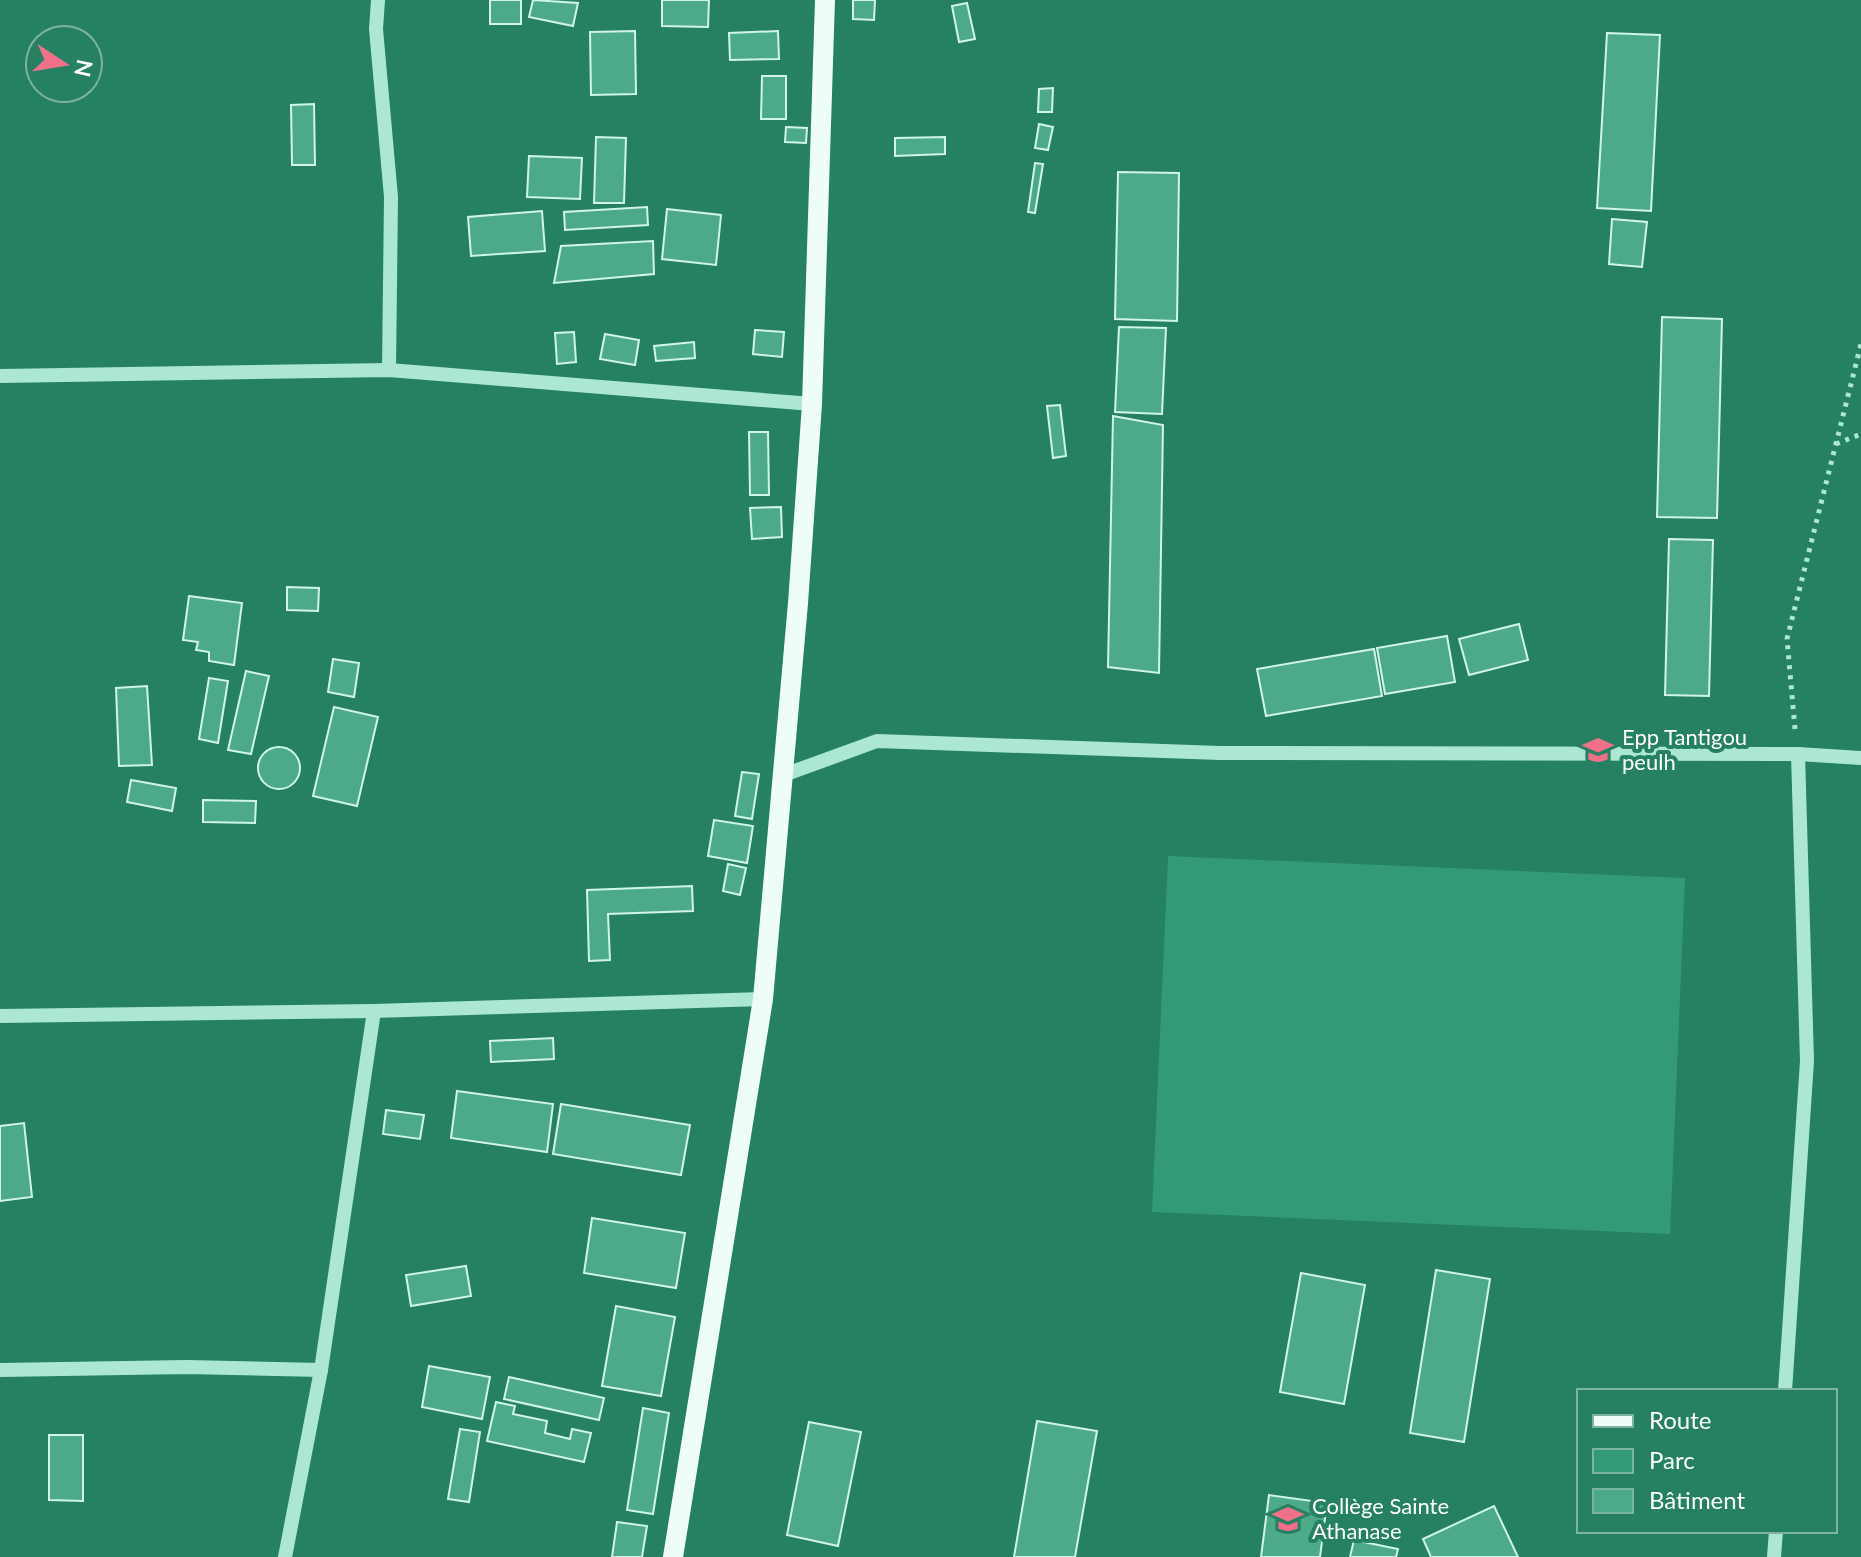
<svg xmlns="http://www.w3.org/2000/svg" width="1861" height="1557" font-family="Lato,sans-serif">
	<style>
		.green { fill: #329b75 }
		.building { fill: #4daa89; stroke: #d0f5e8; stroke-width: 2 }
		.lines { fill: none; stroke-linecap: round; stroke-linejoin: round }
		.path { stroke: #ace7d2; stroke-width: 5; stroke-dasharray: 4 6; stroke-linecap: butt }
		.minor { stroke: #ace7d2; stroke-width: 14 }
		.major { stroke: #eefdf9; stroke-width: 20 }
		.labels { text-anchor: middle; stroke-width: 8; stroke-linejoin: round; paint-order: stroke }
		.poi-label { font-size: 22px; fill: #fff; stroke: #258162; text-anchor: start }
	</style>
	<rect width="100%" height="100%" fill="#258162"/>
	<polygon class="green" points="1168,856 1685,878 1670,1234 1152,1212"/>
	<g class="building">
		<rect x="490" y="0" width="31" height="24"/>
		<polygon points="533,0 578,3 573,26 529,17"/>
		<polygon points="662,0 709,0 708,27 662,26"/>
		<polygon points="853,0 875,0 874,20 853,19"/>
		<polygon points="967,3 975,39 959,42 952,6"/>
		<polygon points="635,31 636,94 591,95 590,32"/>
		<polygon points="778,31 779,59 730,60 729,33"/>
		<polygon points="1607,33 1660,35 1651,211 1597,208"/>
		<polygon points="762,76 786,76 786,119 761,119"/>
		<polygon points="1053,88 1052,112 1038,112 1039,89"/>
		<polygon points="314,104 315,165 292,165 291,105"/>
		<polygon points="1039,124 1053,127 1048,150 1035,148"/>
		<polygon points="786,127 807,128 806,143 785,142"/>
		<polygon points="596,137 626,138 624,203 594,203"/>
		<polygon points="945,137 945,154 895,156 895,138"/>
		<polygon points="529,156 582,158 580,199 527,197"/>
		<polygon points="1035,163 1043,164 1035,213 1028,212"/>
		<polygon points="1118,172 1179,173 1177,321 1115,319"/>
		<polygon points="647,207 648,225 565,230 564,212"/>
		<polygon points="667,209 721,215 716,265 662,259"/>
		<polygon points="542,211 545,251 471,256 468,217"/>
		<polygon points="1612,219 1647,222 1642,267 1609,264"/>
		<polygon points="653,241 654,274 554,283 561,246"/>
		<polygon points="1662,317 1722,319 1717,518 1657,517"/>
		<polygon points="1119,327 1166,328 1162,414 1115,412"/>
		<polygon points="755,330 784,332 782,357 753,354"/>
		<polygon points="574,332 576,362 557,364 555,333"/>
		<polygon points="605,334 639,340 635,365 600,359"/>
		<polygon points="694,342 695,358 656,361 654,346"/>
		<polygon points="1060,405 1066,456 1053,458 1047,406"/>
		<polygon points="1113,416 1163,425 1159,673 1108,667"/>
		<polygon points="749,432 768,432 769,495 750,495"/>
		<polygon points="781,507 782,537 752,539 750,508"/>
		<polygon points="1669,539 1713,540 1709,696 1665,695"/>
		<polygon points="287,587 319,588 318,611 287,610"/>
		<polygon points="189,596 242,603 234,665 209,661 209,652 196,650 198,642 183,640"/>
		<polygon points="1519,624 1528,660 1469,675 1459,639"/>
		<polygon points="1447,636 1455,682 1385,694 1377,648"/>
		<polygon points="1374,649 1382,696 1266,716 1257,669"/>
		<polygon points="333,659 359,663 354,697 328,692"/>
		<polygon points="246,671 269,676 251,754 228,750"/>
		<polygon points="209,678 228,681 218,743 199,739"/>
		<polygon points="147,686 152,765 119,766 116,688"/>
		<polygon points="334,707 378,717 357,806 313,796"/>
		<circle cx="279" cy="768" r="21"/>
		<polygon points="742,772 759,774 752,819 735,816"/>
		<polygon points="131,780 176,788 172,811 127,802"/>
		<polygon points="203,800 256,801 255,823 203,822"/>
		<polygon points="714,820 753,826 747,863 708,856"/>
		<polygon points="728,864 746,868 740,895 723,891"/>
		<polygon points="692,886 693,911 608,914 610,960 589,961 587,890"/>
		<polygon points="553,1038 554,1059 491,1062 490,1041"/>
		<polygon points="457,1091 553,1104 547,1152 451,1138"/>
		<polygon points="561,1104 690,1125 681,1175 553,1154"/>
		<polygon points="386,1110 424,1115 420,1139 383,1134"/>
		<polygon points="24,1123 32,1197 0,1201 0,1126"/>
		<polygon points="592,1218 685,1233 676,1288 584,1273"/>
		<polygon points="466,1266 471,1296 411,1306 406,1275"/>
		<polygon points="1436,1270 1490,1279 1464,1442 1410,1433"/>
		<polygon points="1301,1273 1365,1285 1344,1404 1280,1392"/>
		<polygon points="616,1306 675,1317 661,1396 602,1386"/>
		<polygon points="429,1366 490,1377 482,1419 422,1407"/>
		<polygon points="509,1377 604,1398 599,1420 504,1399"/>
		<polygon points="496,1402 515,1406 513,1414 547,1421 545,1433 570,1439 572,1429 591,1433 584,1462 487,1441"/>
		<polygon points="643,1408 669,1413 653,1514 627,1510"/>
		<polygon points="1037,1421 1097,1431 1075,1557 1014,1557"/>
		<polygon points="809,1422 861,1432 838,1546 787,1535"/>
		<polygon points="460,1429 480,1432 469,1502 448,1499"/>
		<polygon points="49,1435 83,1435 83,1501 49,1500"/>
		<polygon points="1269,1495 1327,1503 1320,1557 1261,1557"/>
		<polygon points="1494,1506 1518,1557 1431,1557 1423,1539"/>
		<polygon points="617,1522 647,1526 642,1557 612,1557"/>
		<polygon points="1354,1540 1398,1549 1396,1557 1350,1557"/>
	</g>
	<g class="lines">
		<g class="path">
			<polyline points="1836,444 1861,434"/>
			<polyline points="1795,729 1787,639 1861,344"/>
		</g>
		<g class="minor">
			<polyline points="378,0 376,29 391,197 389,370"/>
			<polyline points="0,376 389,370 812,404"/>
			<polyline points="781,776 877,741 1220,753 1798,754 1861,758"/>
			<polyline points="0,1016 374,1011 763,999"/>
			<polyline points="0,1370 187,1367 321,1370"/>
			<polyline points="1785,1391 1807,1061 1798,754"/>
			<polyline points="285,1557 321,1370 374,1011"/>
			<polyline points="1774,1557 1776,1531"/>
		</g>
		<polyline class="major" points="673,1557 763,999 798,603 812,404 825,0"/>
	</g>
	<defs>
		<g id="school-bare" transform="scale(2.4)"><path d="M0-5L7-2L0 1L-7-2ZM-4 1L0 2.5L4 1V4Q0 6-4 4Z" fill="#f17089" stroke="#258162" stroke-width="2.5" paint-order="stroke"/></g>
	</defs>
	<g fill-rule="evenodd">
		<use href="#school-bare" x="1598" y="750"/>
		<use href="#school-bare" x="1288" y="1519"/>
	</g>
	<g class="labels">
		<g class="poi-label">
			<text x="1622" y="745">Epp Tantigou<tspan x="1622" dy="25">peulh</tspan></text>
			<text x="1312" y="1514">Collège Sainte<tspan x="1312" dy="25">Athanase</tspan></text>
		</g>
	</g>
	<rect x="1577" y="1389" width="260" height="144" fill="#258162" stroke="#7cb3a1" stroke-width="2"/>
	<rect x="1593" y="1415" width="40" height="12" fill="#eefdf9" stroke="#7cb3a1" stroke-width="2"/>
	<text x="1649" y="1429" font-size="24" fill="#ffffff">Route</text>
	<rect x="1593" y="1449" width="40" height="24" fill="#329b75" stroke="#7cb3a1" stroke-width="2"/>
	<text x="1649" y="1469" font-size="24" fill="#ffffff">Parc</text>
	<rect x="1593" y="1489" width="40" height="24" fill="#4daa89" stroke="#7cb3a1" stroke-width="2"/>
	<text x="1649" y="1509" font-size="24" fill="#ffffff">Bâtiment</text>
	<g transform="translate(64 64) rotate(102)"><circle r="38" fill="#258162" stroke="#7cb3a1" stroke-width="2"/>
	<path d="M0-6L14 30L0 20L-14 30Z" fill="#f17089"/>
	<text y="-12" font-size="22" font-weight="bold" text-anchor="middle" fill="#ffffff">N</text>
	</g>
</svg>
